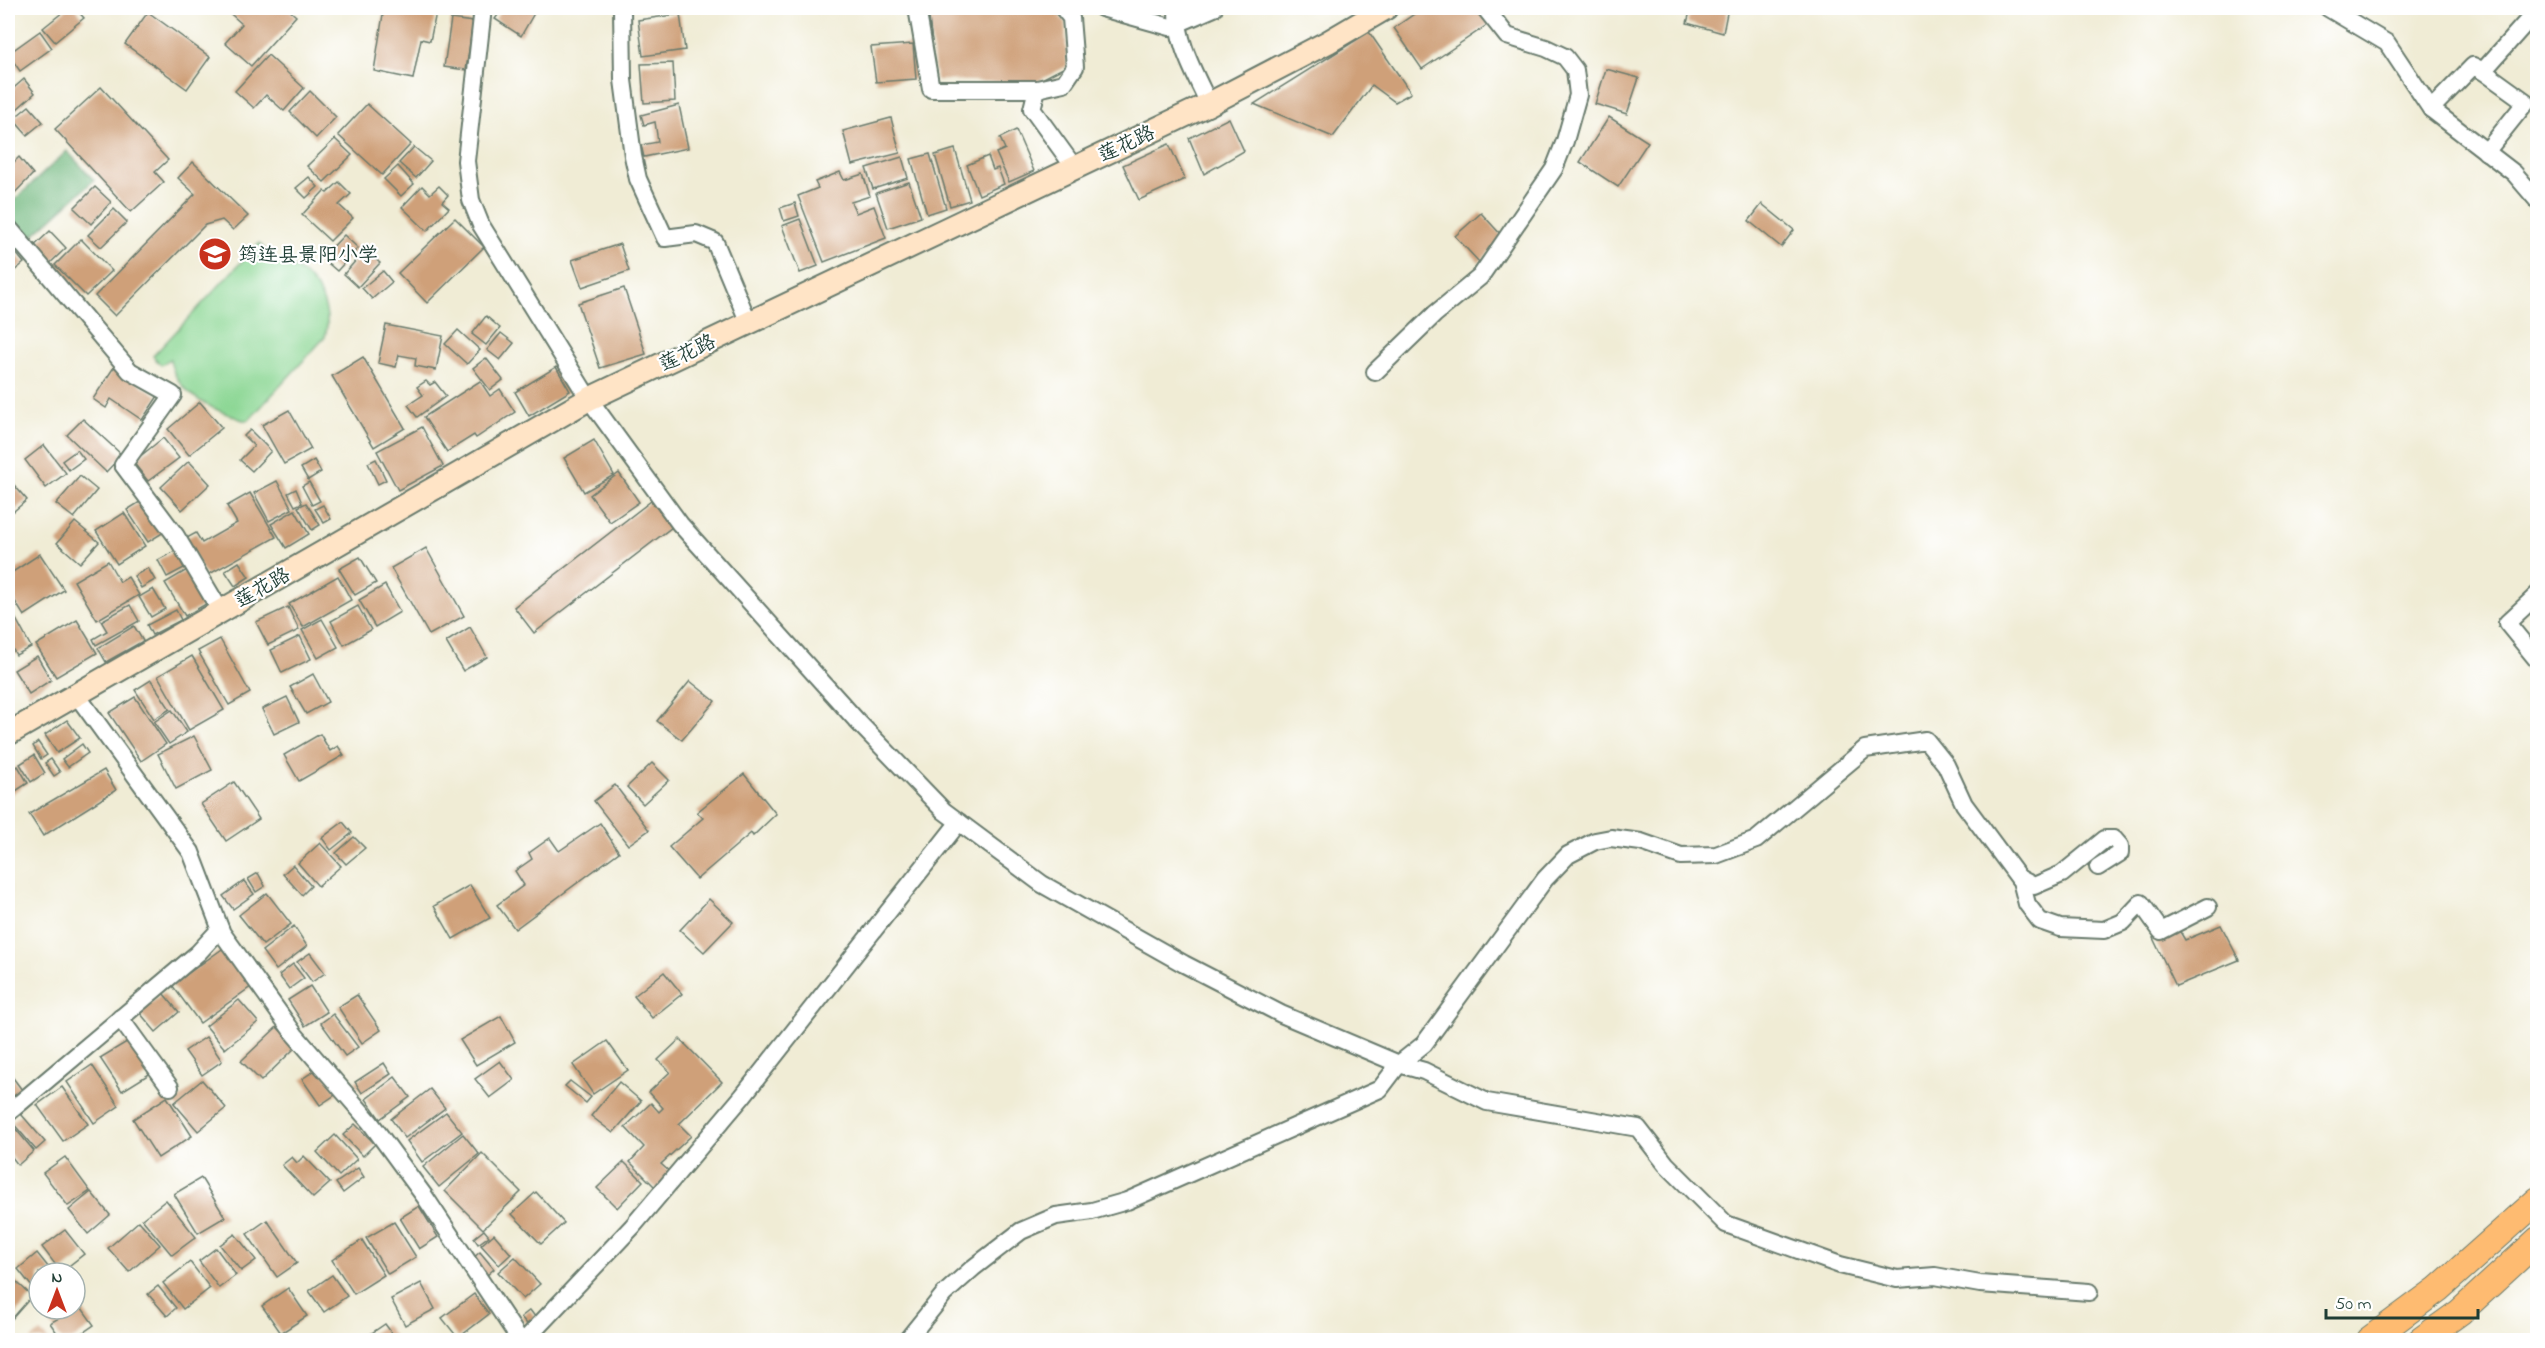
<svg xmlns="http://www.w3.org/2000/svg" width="2545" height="1348" font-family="'Indie Flower','LXGW WenKai TC',sans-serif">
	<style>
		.green { fill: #8cd794; stroke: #568a64; stroke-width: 1.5 }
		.forest { fill: #71b87e; stroke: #487a59; stroke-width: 1.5 }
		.building { fill: #cfa079 }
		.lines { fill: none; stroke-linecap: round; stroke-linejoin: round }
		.street-casing { stroke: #687a6c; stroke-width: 20 }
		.secondary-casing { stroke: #687a6c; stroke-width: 26 }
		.primary-casing { stroke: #687a6c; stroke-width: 28 }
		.street { stroke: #fff; stroke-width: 16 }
		.secondary { stroke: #ffe4c6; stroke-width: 22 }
		.primary { stroke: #febb71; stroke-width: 26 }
		.labels { text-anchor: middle; stroke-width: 4.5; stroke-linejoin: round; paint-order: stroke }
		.street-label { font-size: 20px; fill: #1f3d34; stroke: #fff }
		.poi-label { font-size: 20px; fill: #1f3d34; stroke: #fff; text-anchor: start }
	</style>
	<rect width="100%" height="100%" fill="#fff"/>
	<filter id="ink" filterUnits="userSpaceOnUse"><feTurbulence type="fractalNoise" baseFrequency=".0167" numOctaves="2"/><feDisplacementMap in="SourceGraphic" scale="12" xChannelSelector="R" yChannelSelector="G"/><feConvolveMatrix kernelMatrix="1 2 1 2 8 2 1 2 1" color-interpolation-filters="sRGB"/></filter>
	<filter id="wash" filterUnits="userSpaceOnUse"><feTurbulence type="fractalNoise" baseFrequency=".008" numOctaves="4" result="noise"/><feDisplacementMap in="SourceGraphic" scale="24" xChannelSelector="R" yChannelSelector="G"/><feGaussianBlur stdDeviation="1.35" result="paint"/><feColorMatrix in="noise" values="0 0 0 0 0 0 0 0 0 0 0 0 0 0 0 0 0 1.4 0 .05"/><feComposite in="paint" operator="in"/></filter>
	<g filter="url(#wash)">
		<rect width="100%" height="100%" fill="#f0ecd5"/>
		<path class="green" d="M 259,243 L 269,254 L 263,261 C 271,262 283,262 291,266 C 317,278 333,309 325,337 L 249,420 L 243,420 C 212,409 176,395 170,359 L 161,365 L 153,356 Z"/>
		<polygon class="forest" points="67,151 94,180 28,240 8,218 8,206"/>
		<g id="blocks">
			<g class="building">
				<polygon points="68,8 75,8 84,18 55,42 43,28"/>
				<polygon points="224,8 287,8 296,16 251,66 225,43 242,24"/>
				<polygon points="384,8 437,8 430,41 421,39 413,79 374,71"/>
				<polygon points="503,8 537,8 521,36 495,19"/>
				<polygon points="928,8 1052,8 1065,22 1067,66 1034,83 936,80"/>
				<polygon points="1423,8 1480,8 1490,23 1422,69 1394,28"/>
				<polygon points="1691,8 1728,8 1723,33 1687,23"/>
				<polygon points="148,12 210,57 187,89 125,44"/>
				<polygon points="680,14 685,50 643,56 638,20"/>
				<polygon points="451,19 473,22 466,70 444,67"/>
				<polygon points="40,31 52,48 20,71 8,54"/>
				<polygon points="1369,32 1411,93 1395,102 1372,85 1333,137 1254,104"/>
				<polygon points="913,44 916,79 876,82 871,47"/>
				<polygon points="268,55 304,88 284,111 266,95 254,108 235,91"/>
				<polygon points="673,63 675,101 644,103 641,64"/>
				<polygon points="1606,69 1639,78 1627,114 1595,104"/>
				<polygon points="24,79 35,93 8,117 8,93"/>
				<polygon points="101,87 168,160 155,172 164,182 131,212 55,129"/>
				<polygon points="310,91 336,117 316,138 290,112"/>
				<polygon points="367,104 411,144 382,175 338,135"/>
				<polygon points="679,105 688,148 644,157 641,145 658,142 655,122 644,125 641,115"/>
				<polygon points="29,106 43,122 27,135 13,119"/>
				<polygon points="1609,117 1648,142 1618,187 1580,162"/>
				<polygon points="891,118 900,153 852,165 843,131"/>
				<polygon points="1229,118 1244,151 1204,174 1189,138"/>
				<polygon points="1016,130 1034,171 1009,182 996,153 1005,149 1000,138"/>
				<polygon points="335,139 352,155 324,182 307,166"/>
				<polygon points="1169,144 1185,179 1139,200 1123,165"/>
				<polygon points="414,147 431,161 416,178 399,163"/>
				<polygon points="955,149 970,200 950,206 935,155"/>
				<polygon points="930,154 946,208 927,214 911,159"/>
				<polygon points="988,156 993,170 998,168 1004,184 979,195 967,165"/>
				<polygon points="19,157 33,174 8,200 8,168"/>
				<polygon points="902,157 908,178 873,189 866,168"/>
				<polygon points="193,162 248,216 233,230 222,220 205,225 115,316 95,296 195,194 178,178"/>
				<polygon points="398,166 414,184 401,196 384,179"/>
				<polygon points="840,172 844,180 863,174 870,196 851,202 856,213 874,206 886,238 824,262 798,196 818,188 815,182"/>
				<polygon points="309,177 318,187 306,198 296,188"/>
				<polygon points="339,182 351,194 339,205 353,218 330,241 302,215 324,191 327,193"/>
				<polygon points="909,182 921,217 888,228 876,193"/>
				<polygon points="422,186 430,194 439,186 448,195 442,202 449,208 427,231 402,207"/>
				<polygon points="95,187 111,202 91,224 74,208"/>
				<polygon points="795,203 799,216 784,221 780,208"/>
				<polygon points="1762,204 1794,230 1781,247 1749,221"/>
				<polygon points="114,209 127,222 101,247 88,235"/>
				<polygon points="1481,213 1504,238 1479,262 1455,236"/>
				<polygon points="455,218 484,247 427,303 398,273"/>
				<polygon points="800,219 818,266 800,273 782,226"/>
				<polygon points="50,231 66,248 46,267 30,250"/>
				<polygon points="344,235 358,248 337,271 322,258"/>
				<polygon points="81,239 112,271 86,296 55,265"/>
				<polygon points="8,243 24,263 8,276"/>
				<polygon points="620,244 629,271 582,287 572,260"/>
				<polygon points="365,250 380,263 358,287 344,274"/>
				<polygon points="383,271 392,282 372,299 362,288"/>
				<polygon points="624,288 646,354 600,368 578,303"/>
				<polygon points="486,316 500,328 486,345 472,334"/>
				<polygon points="386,325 443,336 436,370 415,366 416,358 399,355 396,367 378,363"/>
				<polygon points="458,330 480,350 467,364 445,344"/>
				<polygon points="501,333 514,343 500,360 487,350"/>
				<polygon points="363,357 405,428 374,447 332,376"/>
				<polygon points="486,358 503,380 490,390 473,368"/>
				<polygon points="114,367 158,396 142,420 111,399 106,408 93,399"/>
				<polygon points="556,367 570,391 529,416 515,392"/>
				<polygon points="426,381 430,385 435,382 446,396 417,417 408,405 423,395 417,387"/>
				<polygon points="480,381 490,396 500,389 515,412 476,438 474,435 447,452 424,417"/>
				<polygon points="200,402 222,428 189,455 168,429"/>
				<polygon points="289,410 311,449 284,464 262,425"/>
				<polygon points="83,419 122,455 106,472 67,435"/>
				<polygon points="422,427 443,466 398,490 377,451"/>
				<polygon points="250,430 271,451 252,471 240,460 254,446 244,436"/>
				<polygon points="163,438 179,458 148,481 133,462"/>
				<polygon points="594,440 614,475 584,492 564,458"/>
				<polygon points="44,445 66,473 46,488 25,460"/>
				<polygon points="77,450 84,459 69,470 62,461"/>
				<polygon points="376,459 386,480 378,484 368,463"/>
				<polygon points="314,460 321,472 308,480 301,468"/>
				<polygon points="189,461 210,484 182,510 161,487"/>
				<polygon points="619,473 639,502 610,522 590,495"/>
				<polygon points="80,476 97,490 74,518 56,504"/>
				<polygon points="8,478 27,500 8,516"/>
				<polygon points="277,481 292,509 269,521 254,493"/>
				<polygon points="309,482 320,501 312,505 302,486"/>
				<polygon points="296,489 302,503 295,506 288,493"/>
				<polygon points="250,493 276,537 206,576 185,539 196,533 202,543 237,523 227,506"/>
				<polygon points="143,500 164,532 148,542 127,510"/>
				<polygon points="651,501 672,527 534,633 514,607"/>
				<polygon points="306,503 320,525 312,530 298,507"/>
				<polygon points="323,505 331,519 324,523 315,509"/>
				<polygon points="295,510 309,534 286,548 271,524"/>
				<polygon points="124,513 145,546 117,564 96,531"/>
				<polygon points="75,522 99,542 80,563 57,543"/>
				<polygon points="426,548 464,616 429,635 391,568"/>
				<polygon points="175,551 184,568 167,577 158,560"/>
				<polygon points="40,554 64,590 24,616 8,590 8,575"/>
				<polygon points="360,557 376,583 355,595 339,569"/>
				<polygon points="108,561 120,582 128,577 139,595 97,620 74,581"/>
				<polygon points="239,562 249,577 235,586 225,571"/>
				<polygon points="148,568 155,580 141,588 134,576"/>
				<polygon points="187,570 206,604 185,616 165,583"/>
				<polygon points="338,576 351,600 303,627 289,604"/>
				<polygon points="385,585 400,612 375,627 359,600"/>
				<polygon points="153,589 165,609 151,617 139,597"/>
				<polygon points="130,605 139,621 96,645 93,639 107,631 101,621"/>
				<polygon points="358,606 371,630 344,645 331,621"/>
				<polygon points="288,607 299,630 268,645 256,622"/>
				<polygon points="176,610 181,620 152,635 147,625"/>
				<polygon points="16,619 31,647 16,655 12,648 8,651 8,623"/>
				<polygon points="322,619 338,647 318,658 302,630"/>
				<polygon points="77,620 97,653 56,677 36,645"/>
				<polygon points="134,626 143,641 106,662 98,648"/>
				<polygon points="470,627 487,657 463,671 446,642"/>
				<polygon points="300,636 311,659 282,673 271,650"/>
				<polygon points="220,639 250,693 229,705 198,651"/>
				<polygon points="37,656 51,680 29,694 14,670"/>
				<polygon points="192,656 224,710 189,730 158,676"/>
				<polygon points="313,674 328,702 306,714 290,687"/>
				<polygon points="151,680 170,709 154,719 135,690"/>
				<polygon points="690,681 715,701 682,740 657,721"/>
				<polygon points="135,697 166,744 141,761 109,713"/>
				<polygon points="287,697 299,722 274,734 262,709"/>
				<polygon points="172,710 187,732 169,744 154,722"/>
				<polygon points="67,720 80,738 57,753 45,735"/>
				<polygon points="320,734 330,751 338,746 344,755 299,781 284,755"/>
				<polygon points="194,736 212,770 176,789 158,754"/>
				<polygon points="38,742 47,755 41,759 33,746"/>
				<polygon points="82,744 88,753 68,767 62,759"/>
				<polygon points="34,755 45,773 31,782 20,764"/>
				<polygon points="51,759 60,772 54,776 45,763"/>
				<polygon points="652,763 669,780 643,804 627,787"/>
				<polygon points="18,766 28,783 8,796 8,772"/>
				<polygon points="104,770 116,790 43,836 29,814"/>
				<polygon points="744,774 776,814 753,836 751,833 697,879 669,847 703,818 697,812"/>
				<polygon points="234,782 259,819 226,841 201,804"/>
				<polygon points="615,785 649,830 628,845 594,801"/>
				<polygon points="343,822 352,833 331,850 322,838"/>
				<polygon points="600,823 619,852 515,929 497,905 524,885 515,871 532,859 529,853 550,838 559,851"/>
				<polygon points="354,837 365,848 346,864 336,853"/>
				<polygon points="320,843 341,866 318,886 298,863"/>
				<polygon points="293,865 311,886 302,895 283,874"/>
				<polygon points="258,873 265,886 256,892 248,879"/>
				<polygon points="244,881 254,894 233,909 223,896"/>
				<polygon points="470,885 490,918 453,939 434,906"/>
				<polygon points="267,893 291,924 263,945 239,915"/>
				<polygon points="709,899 733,922 704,952 680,930"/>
				<polygon points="2221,925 2239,960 2176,986 2153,938 2179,930 2185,940"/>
				<polygon points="294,926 307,946 276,970 262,951"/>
				<polygon points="225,947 252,986 200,1023 172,985"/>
				<polygon points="310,953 325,973 312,982 297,962"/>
				<polygon points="293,964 304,978 289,989 279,975"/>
				<polygon points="664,972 682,994 652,1018 634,996"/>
				<polygon points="310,986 327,1012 305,1026 288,1000"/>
				<polygon points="163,993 179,1012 156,1032 140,1013"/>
				<polygon points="357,995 381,1030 362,1043 338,1007"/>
				<polygon points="239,1000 258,1022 225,1049 206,1026"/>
				<polygon points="333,1014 358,1047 345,1056 321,1023"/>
				<polygon points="501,1016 515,1042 476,1065 460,1040"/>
				<polygon points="277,1027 296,1047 261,1081 241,1061"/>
				<polygon points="206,1037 222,1061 202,1075 185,1051"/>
				<polygon points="680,1039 722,1082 679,1124 691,1136 661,1164 672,1174 657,1189 630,1162 644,1147 625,1127 651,1103 659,1112 663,1108 649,1092 670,1072 658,1060"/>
				<polygon points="130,1040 151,1073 122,1091 100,1058"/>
				<polygon points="607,1041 628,1070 593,1094 573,1065"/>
				<polygon points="500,1061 514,1080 490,1098 475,1079"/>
				<polygon points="384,1063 391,1074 362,1093 355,1082"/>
				<polygon points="92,1065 119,1106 94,1123 67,1082"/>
				<polygon points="320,1067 338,1093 320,1105 302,1079"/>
				<polygon points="8,1071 22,1090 8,1102"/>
				<polygon points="395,1077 410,1097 380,1119 366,1099"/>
				<polygon points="202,1080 226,1108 198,1131 174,1103"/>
				<polygon points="570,1081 591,1097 586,1103 565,1086"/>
				<polygon points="619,1082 641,1101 613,1133 591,1116"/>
				<polygon points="62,1087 88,1124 63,1141 37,1105"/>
				<polygon points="430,1089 445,1108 405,1138 391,1119"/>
				<polygon points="167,1097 192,1136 158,1158 133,1119"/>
				<polygon points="446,1112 462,1132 422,1162 407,1141"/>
				<polygon points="21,1114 45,1142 36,1150 12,1122"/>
				<polygon points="355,1124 375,1144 363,1156 343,1135"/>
				<polygon points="14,1127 34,1151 18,1165 8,1152 8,1132"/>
				<polygon points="463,1134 479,1154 439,1187 423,1167"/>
				<polygon points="335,1135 357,1159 339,1176 317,1152"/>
				<polygon points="482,1153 521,1192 483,1229 445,1191"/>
				<polygon points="304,1156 330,1183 313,1198 282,1165 292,1157 297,1163"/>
				<polygon points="65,1157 90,1191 68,1206 43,1173"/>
				<polygon points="624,1162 643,1181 617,1208 597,1188"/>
				<polygon points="358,1168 364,1177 343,1193 336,1183"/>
				<polygon points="201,1178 225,1217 198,1233 174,1194"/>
				<polygon points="91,1192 110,1215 88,1234 69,1210"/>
				<polygon points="536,1192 564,1223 541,1244 512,1214"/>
				<polygon points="166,1200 196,1237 172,1255 142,1219"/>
				<polygon points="419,1206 438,1237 419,1249 400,1218"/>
				<polygon points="267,1220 297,1263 277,1277 247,1234"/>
				<polygon points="139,1221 160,1245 129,1272 108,1248"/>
				<polygon points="394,1222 416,1257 388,1274 366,1238"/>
				<polygon points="65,1230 84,1254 61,1272 42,1247"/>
				<polygon points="484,1230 489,1236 478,1244 474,1238"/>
				<polygon points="235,1234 256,1260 241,1271 220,1245"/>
				<polygon points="494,1234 511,1254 499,1265 481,1245"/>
				<polygon points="362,1240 384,1275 354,1294 332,1260"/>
				<polygon points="216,1248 236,1275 219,1288 199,1261"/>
				<polygon points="480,1252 494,1269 486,1276 472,1259"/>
				<polygon points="37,1253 53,1273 39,1273 39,1290 36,1292 18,1269"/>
				<polygon points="515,1257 540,1284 523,1299 498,1272"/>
				<polygon points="190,1262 210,1288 183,1309 163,1283"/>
				<polygon points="8,1274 32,1296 11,1320 8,1317"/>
				<polygon points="332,1275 347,1296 324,1312 309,1291"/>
				<polygon points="421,1283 435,1309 405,1325 391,1299"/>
				<polygon points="158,1286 176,1308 167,1316 148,1294"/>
				<polygon points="288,1288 307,1316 281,1333 262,1306"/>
				<polygon points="474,1294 489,1314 458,1338 442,1318"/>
				<polygon points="79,1304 94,1325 72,1340 62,1340 50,1323 75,1309"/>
				<polygon points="530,1310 536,1318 527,1324 521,1317"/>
				<polygon points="385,1324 397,1340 373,1340 369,1335"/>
				<polygon points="40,1332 49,1340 31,1340"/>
			</g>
		</g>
	</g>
	<g filter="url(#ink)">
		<use href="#blocks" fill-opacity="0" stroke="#687a6c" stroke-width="1.5"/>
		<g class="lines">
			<g class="street-casing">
				<g id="street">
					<polyline points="483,8 466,161 471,200 481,225 589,399 680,524 858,722 944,811 1042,884 1184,964 1281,1014 1399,1064 1424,1071 1487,1102 1638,1128 1666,1164 1726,1224 1840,1265 1897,1279 1935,1276 1980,1284 2089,1292"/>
					<polyline points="622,8 623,80 633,156 638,179 665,238 696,234 715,242 748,321"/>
					<polyline points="917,8 931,89 1037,89 1032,109 1074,167"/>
					<polyline points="1102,8 1170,27 1214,8"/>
					<path d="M 1177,8 C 1176,41 1195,74 1209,104"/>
					<polyline points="2328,8 2387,43 2431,109 2514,173 2538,201"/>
					<polyline points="2483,71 2526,102 2486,152"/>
					<polyline points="1037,89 1064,83 1075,67 1071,18 1063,8"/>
					<polyline points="2431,109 2473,66 2483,71 2538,9"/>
					<polyline points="8,227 130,371 173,395 123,465 176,536 220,610"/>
					<polyline points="1375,372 1435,314 1480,277 1554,169 1565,141 1578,95 1575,70 1565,57 1546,48 1507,36 1485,8"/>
					<polyline points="2538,594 2507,623 2538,661"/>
					<polyline points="76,694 191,852 222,933 295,1035 370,1122 425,1197 520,1340"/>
					<polyline points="2019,878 2034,886 2062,874 2105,839 2114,839 2120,846 2120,853 2098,867"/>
					<polyline points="120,1018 170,1087"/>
					<polyline points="8,1113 198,953 220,929"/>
					<polyline points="525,1340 632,1227 742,1097 959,822"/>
					<polyline points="907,1340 944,1294 973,1268 1021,1231 1056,1216 1092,1211 1127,1201 1380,1089 1399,1064 1424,1044 1545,879 1568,855 1595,841 1611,838 1641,842 1681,856 1716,855 1756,840 1865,749 1926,740 1946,765 1964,804 2021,881 2027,904 2040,921 2060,928 2104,930 2123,922 2141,903 2161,931 2208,907"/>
				</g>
			</g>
			<g class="secondary-casing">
				<polyline id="secondary" points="8,734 589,399 1209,104 1328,42 1386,8"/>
			</g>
			<g class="primary-casing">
				<g id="primary">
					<polyline points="2369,1340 2438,1289 2538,1200"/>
					<polyline points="2421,1340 2460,1312 2538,1240"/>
				</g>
			</g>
			<use href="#street" class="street"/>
			<use href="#secondary" class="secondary"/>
			<use href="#primary" class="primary"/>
		</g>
	</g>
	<defs>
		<g id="school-disc" transform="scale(1.725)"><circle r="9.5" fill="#c8321e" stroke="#fff"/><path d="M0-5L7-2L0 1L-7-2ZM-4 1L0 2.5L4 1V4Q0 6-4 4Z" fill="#fff"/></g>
	</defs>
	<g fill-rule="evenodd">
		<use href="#school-disc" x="215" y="254"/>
	</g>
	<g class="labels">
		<g class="street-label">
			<text transform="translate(1126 143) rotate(-25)" y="7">莲花路</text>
			<text transform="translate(687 352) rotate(-26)" y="7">莲花路</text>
			<text transform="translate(262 587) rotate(-30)" y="7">莲花路</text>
		</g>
		<g class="poi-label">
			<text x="238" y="261">筠连县景阳小学</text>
		</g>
	</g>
	<rect width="2545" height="1348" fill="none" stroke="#fff" stroke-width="30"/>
	<g transform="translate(57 1291)"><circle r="28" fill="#ffffff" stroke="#a5b1ae" stroke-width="1.5"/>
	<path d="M0-4.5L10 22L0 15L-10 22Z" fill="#c8321e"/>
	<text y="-9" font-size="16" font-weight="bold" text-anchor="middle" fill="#1f3d34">N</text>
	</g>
	<path d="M2326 1309v9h152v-9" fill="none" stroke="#1f3d34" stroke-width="3"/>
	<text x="2335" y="1309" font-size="18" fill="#1f3d34" stroke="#ffffff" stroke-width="4.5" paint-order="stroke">50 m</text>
</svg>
